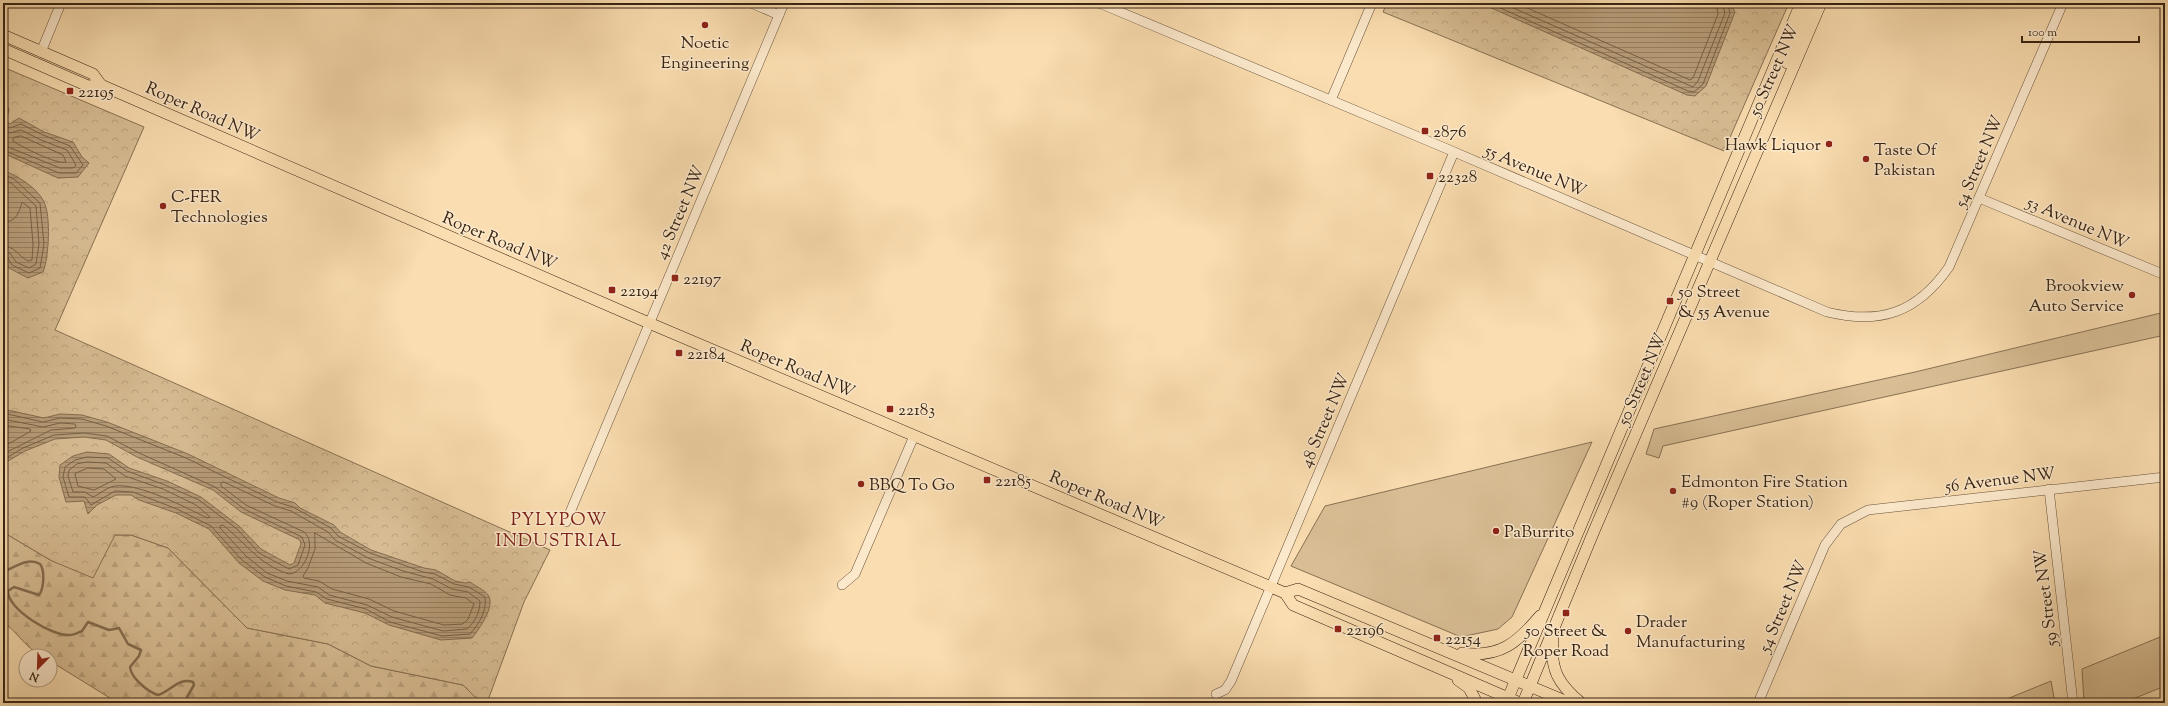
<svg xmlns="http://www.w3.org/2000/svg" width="2168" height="706" font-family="'Sorts Mill Goudy',serif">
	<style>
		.grass { fill: #d9be95; stroke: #887154 }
		.forest { fill: url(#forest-firs); stroke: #887154 }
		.park { fill: url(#park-crowns); stroke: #887154 }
		.water { fill: url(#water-rules); stroke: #856d50 }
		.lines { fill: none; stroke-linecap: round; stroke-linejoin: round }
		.shore { stroke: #786146; stroke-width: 1 }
		.stream { stroke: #856d50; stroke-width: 2.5 }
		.minor-casing { stroke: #68523a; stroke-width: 10 }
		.major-casing { stroke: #382412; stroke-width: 12 }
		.minor { stroke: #fce9cc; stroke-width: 9 }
		.major { stroke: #faddb0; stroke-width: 11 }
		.poi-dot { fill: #8f2418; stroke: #fce9cc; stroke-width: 1.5 }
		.labels { text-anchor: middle; stroke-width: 3; stroke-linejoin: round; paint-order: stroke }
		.poi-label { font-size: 17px; fill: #382412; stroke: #fce9cc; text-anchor: start }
		.street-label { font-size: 17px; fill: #382412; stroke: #fce9cc }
		.neighbourhood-label { font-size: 18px; letter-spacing: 1px; fill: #7a1f14; stroke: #fce9cc }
	</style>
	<defs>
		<pattern id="forest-firs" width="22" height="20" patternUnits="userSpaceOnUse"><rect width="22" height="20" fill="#d9be95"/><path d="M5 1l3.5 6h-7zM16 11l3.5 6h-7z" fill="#bba37f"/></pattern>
		<pattern id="park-crowns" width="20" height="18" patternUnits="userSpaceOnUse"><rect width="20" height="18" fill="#d9be95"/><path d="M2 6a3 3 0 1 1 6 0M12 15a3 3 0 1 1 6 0" fill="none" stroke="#bba37f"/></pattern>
		<pattern id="water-rules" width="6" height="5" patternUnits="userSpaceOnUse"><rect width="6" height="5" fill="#b89e7a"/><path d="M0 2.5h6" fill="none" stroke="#978163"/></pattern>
	</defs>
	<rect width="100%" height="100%" fill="#faddb0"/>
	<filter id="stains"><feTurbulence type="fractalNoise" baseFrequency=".005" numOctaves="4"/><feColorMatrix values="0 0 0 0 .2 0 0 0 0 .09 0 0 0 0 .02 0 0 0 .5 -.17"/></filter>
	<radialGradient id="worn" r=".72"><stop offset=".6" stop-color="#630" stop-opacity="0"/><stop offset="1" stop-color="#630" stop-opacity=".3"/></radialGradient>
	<g class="grass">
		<polygon points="2165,312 2165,335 1663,446 1659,458 1646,454 1654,429 1915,372"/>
		<polygon points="1592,442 1512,617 1498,629 1461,637 1291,566 1325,506"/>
		<polygon points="2165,635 2165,686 2123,703 2084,703 2082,669"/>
		<polygon points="2051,681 2055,703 1997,703"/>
	</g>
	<path class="forest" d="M 3,532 L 52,561 L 115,535 L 131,535 L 168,548 L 247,628 L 328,644 L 371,666 L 463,685 L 481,703 L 118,703 L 50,661 L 50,656 C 29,656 20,633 3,622 Z"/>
	<g class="park">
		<polygon points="1387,3 1789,3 1724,151 1383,12"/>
		<polygon points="3,67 144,127 55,330 550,550 524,602 487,703 481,703 463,685 371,666 328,644 247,628 168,548 131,535 115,535 93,578 52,561 3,532"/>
	</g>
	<g class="water">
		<polygon points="1480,3 1730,3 1735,12 1706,86 1695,96 1687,95"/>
		<polygon points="3,101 6,103 9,110 6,121 10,124 19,118 44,132 73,142 82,157 89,163 78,177 58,178 3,153"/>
		<path d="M 3,170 C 17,176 37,187 44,202 C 51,215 49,258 43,272 L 28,278 L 9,268 L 3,259 L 3,209 L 6,205 L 3,197 Z"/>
		<path d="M 3,409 L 44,418 L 60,414 L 82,415 L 107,422 L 188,454 L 279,498 L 295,503 L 300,508 L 334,525 L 340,532 L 371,550 L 424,568 L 436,570 L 455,581 L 465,583 L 470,582 C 475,586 485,590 488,595 C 496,606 479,629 472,638 L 441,640 L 389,625 L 365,613 L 325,603 L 315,595 L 285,590 L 263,581 L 239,563 L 209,529 L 176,513 L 139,500 L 131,495 L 116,495 L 97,505 L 88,514 L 84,501 L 66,502 L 59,477 L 60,465 L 73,456 L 87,452 L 109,454 L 129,468 L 167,481 L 201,497 L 239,526 L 261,549 L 290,565 L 294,563 L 301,544 L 300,540 L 241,512 L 213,490 L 137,457 L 106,440 L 84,437 L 55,439 L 25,451 L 3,464 Z"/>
	</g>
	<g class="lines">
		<g class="shore">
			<polyline points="1489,3 1688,91 1694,92 1703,84 1730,13 1727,3"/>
			<polyline points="1502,3 1693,87 1698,81 1725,13 1722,3"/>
			<polyline points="1516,3 1690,80 1693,78 1718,14 1716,3"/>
			<polyline points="3,123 10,128 21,124 43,135 70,146 83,165 76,173 59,173 3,150"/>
			<polyline points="3,130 10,133 21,130 41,140 67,150 76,165 73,168 60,168 3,145"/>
			<path d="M 21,136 L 63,155 L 66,162 C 57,165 22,147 13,141 L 13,138 Z"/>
			<polyline points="3,174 14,179 40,203 44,244 40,268 29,273 12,265 8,258 3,257"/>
			<polyline points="3,180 11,183 36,206 39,244 36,264 29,268 16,262 10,253 3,252"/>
			<path d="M 3,222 C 17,222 19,212 22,202 L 30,208 L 33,244 L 32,260 L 28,261 C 18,256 15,246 3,246"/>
			<path d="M 3,413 L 43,422 L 60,418 L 82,419 L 106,426 L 186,458 L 277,502 L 293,507 L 331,528 L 338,536 L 370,553 L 423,572 L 435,574 L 454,584 L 469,587 L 485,597 C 487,611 479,624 470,634 L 442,636 L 390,622 L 366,609 L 327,599 L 316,592 L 286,586 L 265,577 L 242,560 L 211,526 L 177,509 L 133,492 L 115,491 L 91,505 L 85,497 L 69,497 L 63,477 L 65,467 L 75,460 L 87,457 L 108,458 L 127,471 L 165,485 L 199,500 L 237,529 L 259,553 L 289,569 L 298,565 L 305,545 L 302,537 L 244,509 L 215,487 L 139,453 L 107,436 L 84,433 L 54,435 L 23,448 L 3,460"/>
			<polyline points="3,419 43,427 60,423 75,424 76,426 75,428 51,430 3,454"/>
			<polyline points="3,425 30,429 31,431 3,447"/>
			<path d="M 87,462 L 106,463 L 125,476 L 163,489 L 196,505 L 210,517 L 207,518 C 185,507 139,483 115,486 C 107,487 100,494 93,497 L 85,492 L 73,492 L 68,476 L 69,470 L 77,464 Z"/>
			<polygon points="88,468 104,469 116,479 94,490 78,486 75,474"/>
			<path d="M 224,482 L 275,506 L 291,511 L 328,532 L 335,540 L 368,558 L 403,571 L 433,579 L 452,589 L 468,592 L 480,601 C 480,612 475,622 467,629 L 443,631 L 392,617 L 367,605 L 329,595 L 318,587 L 287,581 L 267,573 L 246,556 L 220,528 L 220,526 L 223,525 C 246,543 259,565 289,574 C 305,573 317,542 304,532 L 246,505 L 221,486 L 221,483 Z"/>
			<polygon points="315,533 366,563 401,577 431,584 450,595 466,598 474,604 468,619 463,624 444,625 394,611 369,599 332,589 319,581 304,578 303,576 308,568 315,549"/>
		</g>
		<path class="stream" d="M 3,572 C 15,567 28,557 40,564 C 45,570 44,589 39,595 L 14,587 L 8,591 C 7,609 53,637 70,635 C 74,635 79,632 82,631 L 88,622 L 109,630 L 119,628 L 128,644 L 141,650 L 139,656 L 130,667 C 131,678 148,692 158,695 C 171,691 179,677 193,682 L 194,685 L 187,697 L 186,703"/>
		<g class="minor-casing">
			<g id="minor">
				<polyline points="751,3 779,15"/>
				<path d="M 1099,3 L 1445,148 L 1827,312 C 1880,325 1917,313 1949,267 L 2063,3"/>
				<polyline points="41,52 61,3"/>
				<polyline points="1331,100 1372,3"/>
				<polyline points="1979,198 2165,275"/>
				<polyline points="2049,489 2073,703"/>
				<polyline points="566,522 784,3"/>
				<polyline points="842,585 855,574 914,436"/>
				<polyline points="1216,694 1225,690 1231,681 1454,152"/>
				<polyline points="1758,703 1825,545 1841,524 1868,510 2165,477"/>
			</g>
		</g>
		<g class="major-casing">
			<g id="major">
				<polyline points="3,35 93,74 101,85"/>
				<polyline points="3,49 88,86 101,85 649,323 1285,593 1293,605 1520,703"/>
				<polyline points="1787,63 1811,3"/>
				<polyline points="1285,593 1298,589 1570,703"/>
				<path d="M 1553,640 C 1550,669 1558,684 1581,703"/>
				<path d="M 1462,653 C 1500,658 1517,643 1540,616"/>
				<polyline points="1458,680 1469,688 1477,703"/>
				<polyline points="1506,703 1801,3"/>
				<polyline points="1523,703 1594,531 1821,3"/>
			</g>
		</g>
		<use href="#minor" class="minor"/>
		<use href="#major" class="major"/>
	</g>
	<g class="poi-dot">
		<circle cx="705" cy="25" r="4"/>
		<rect x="66" y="87" width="8" height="8" rx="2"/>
		<rect x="1421" y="127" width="8" height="8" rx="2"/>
		<circle cx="1829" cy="144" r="4"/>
		<circle cx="1866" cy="159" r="4"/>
		<rect x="1426" y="172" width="8" height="8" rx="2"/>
		<circle cx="163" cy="206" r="4"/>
		<rect x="671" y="274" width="8" height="8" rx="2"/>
		<rect x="608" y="286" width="8" height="8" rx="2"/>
		<circle cx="2132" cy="295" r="4"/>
		<rect x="1666" y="297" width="8" height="8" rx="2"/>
		<rect x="675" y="349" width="8" height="8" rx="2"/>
		<rect x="886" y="405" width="8" height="8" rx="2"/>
		<rect x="983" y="476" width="8" height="8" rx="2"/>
		<circle cx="861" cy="484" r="4"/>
		<circle cx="1673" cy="491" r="4"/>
		<circle cx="1496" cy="531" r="4"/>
		<rect x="1562" y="609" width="8" height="8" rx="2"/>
		<rect x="1334" y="625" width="8" height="8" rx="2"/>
		<circle cx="1628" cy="631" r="4"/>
		<rect x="1433" y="634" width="8" height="8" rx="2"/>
	</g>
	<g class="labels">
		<g class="poi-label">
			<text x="705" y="48" text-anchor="middle">Noetic<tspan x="705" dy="20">Engineering</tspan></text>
			<text x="78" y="97">22195</text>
			<text x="1433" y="137">2876</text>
			<text x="1821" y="150" text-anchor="end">Hawk Liquor</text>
			<text x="1874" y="155">Taste Of<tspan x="1874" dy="20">Pakistan</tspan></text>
			<text x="1438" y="182">22328</text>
			<text x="171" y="202">C-FER<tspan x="171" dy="20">Technologies</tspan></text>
			<text x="683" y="284">22197</text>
			<text x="2124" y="291" text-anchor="end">Brookview<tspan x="2124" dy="20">Auto Service</tspan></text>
			<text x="620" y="296">22194</text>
			<text x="1678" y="297">50 Street<tspan x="1678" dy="20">&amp; 55 Avenue</tspan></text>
			<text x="687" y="359">22184</text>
			<text x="898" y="415">22183</text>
			<text x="995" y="486">22185</text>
			<text x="1681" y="487">Edmonton Fire Station<tspan x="1681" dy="20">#9 (Roper Station)</tspan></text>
			<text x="869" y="490">BBQ To Go</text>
			<text x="1504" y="537">PaBurrito</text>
			<text x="1636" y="627">Drader<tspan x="1636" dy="20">Manufacturing</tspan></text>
			<text x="1346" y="635">22196</text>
			<text x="1566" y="636" text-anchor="middle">50 Street &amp;<tspan x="1566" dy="20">Roper Road</tspan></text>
			<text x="1445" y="644">22154</text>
		</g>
		<g class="street-label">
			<text transform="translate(1773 70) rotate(-66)" y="6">50 Street NW</text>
			<text transform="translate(203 111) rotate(24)" y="6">Roper Road NW</text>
			<text transform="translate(1978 161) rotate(-67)" y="6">54 Street NW</text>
			<text transform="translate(1536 170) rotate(23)" y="6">55 Avenue NW</text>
			<text transform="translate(679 212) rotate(-67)" y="6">42 Street NW</text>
			<text transform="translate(2078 222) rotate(23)" y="6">53 Avenue NW</text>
			<text transform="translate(500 240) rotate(23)" y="6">Roper Road NW</text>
			<text transform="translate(798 368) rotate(23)" y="6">Roper Road NW</text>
			<text transform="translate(1641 379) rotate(-67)" y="6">50 Street NW</text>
			<text transform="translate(1324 420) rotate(-67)" y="6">48 Street NW</text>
			<text transform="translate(2000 479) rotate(-7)" y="6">56 Avenue NW</text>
			<text transform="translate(1107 499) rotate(23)" y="6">Roper Road NW</text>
			<text transform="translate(2045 598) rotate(-97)" y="6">59 Street NW</text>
			<text transform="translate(1782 606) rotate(-67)" y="6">54 Street NW</text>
		</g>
		<g class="neighbourhood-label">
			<text x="559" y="525">PYLYPOW<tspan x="559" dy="21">INDUSTRIAL</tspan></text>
		</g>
	</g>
	<rect width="2168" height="706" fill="none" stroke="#faddb0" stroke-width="16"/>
	<rect x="4" y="4" width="2160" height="698" fill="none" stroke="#382412" stroke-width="2"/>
	<rect x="8" y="8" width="2152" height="690" fill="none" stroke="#382412"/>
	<g transform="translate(38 668) rotate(203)"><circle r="19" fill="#fce9cc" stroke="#ae9a82"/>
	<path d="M0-3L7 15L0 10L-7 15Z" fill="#8f2418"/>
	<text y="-6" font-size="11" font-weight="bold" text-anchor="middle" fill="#382412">N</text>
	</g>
	<path d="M2022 36v6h117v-6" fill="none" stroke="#382412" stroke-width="2"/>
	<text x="2028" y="36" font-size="12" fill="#382412" stroke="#fce9cc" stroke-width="3" paint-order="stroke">100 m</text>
	<rect width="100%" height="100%" filter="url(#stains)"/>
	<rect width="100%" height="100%" fill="url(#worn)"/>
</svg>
